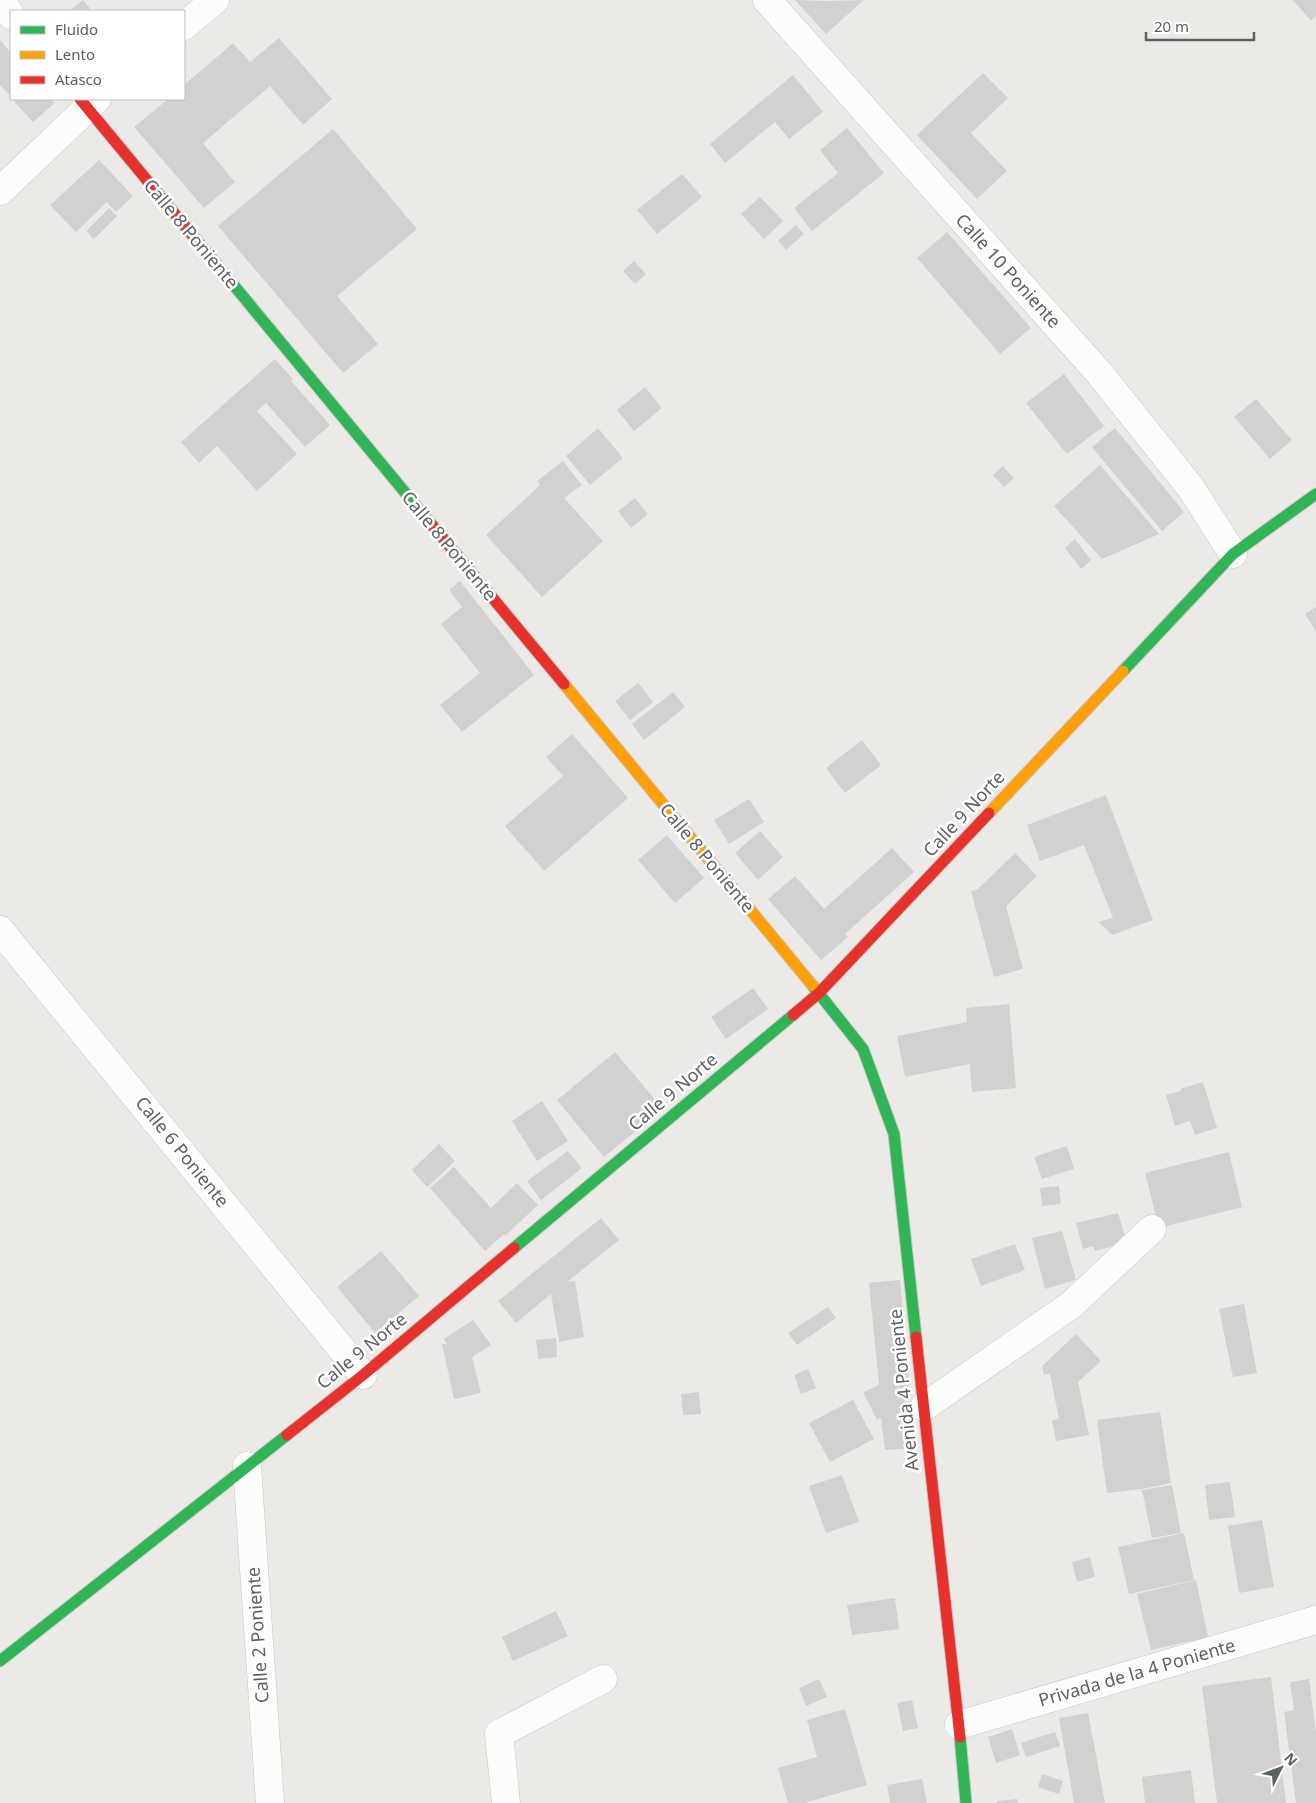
<svg xmlns="http://www.w3.org/2000/svg" width="1316" height="1803" font-family="'Noto Sans',sans-serif">
	<style>
		.building { fill: #d3d1cf }
		.lines { fill: none; stroke-linecap: round; stroke-linejoin: round }
		.street-casing { stroke: #c8c7c7; stroke-width: 29 }
		.fast-casing { stroke: #c7c7c6; stroke-width: 13 }
		.slow-casing { stroke: #c7c7c6; stroke-width: 13 }
		.jam-casing { stroke: #c7c7c6; stroke-width: 13 }
		.street { stroke: #fcfcfb; stroke-width: 28 }
		.fast { stroke: #30b455; stroke-width: 11 }
		.slow { stroke: #ff9f0a; stroke-width: 11 }
		.jam { stroke: #e5322d; stroke-width: 11 }
		.labels { text-anchor: middle; stroke-width: 5; stroke-linejoin: round; paint-order: stroke }
		.street-label { font-size: 18px; fill: #5c6064; stroke: #fff }
	</style>
	<rect width="100%" height="100%" fill="#eceae6"/>
	<g class="building">
		<polygon points="83,0 92,11 69,11"/>
		<polygon points="795,0 826,1 864,0 826,34"/>
		<polygon points="1293,0 1316,0 1316,16 1311,21"/>
		<polygon points="279,38 332,99 303,125 270,86 203,143 235,182 204,208 134,127 168,99 184,99 184,85 233,43 250,62"/>
		<polygon points="0,40 11,53 11,97 0,85"/>
		<polygon points="983,73 1008,98 971,133 1007,171 977,199 917,135"/>
		<polygon points="793,75 823,112 789,139 775,122 725,163 710,144"/>
		<polygon points="12,99 51,99 55,103 33,122"/>
		<polygon points="847,128 884,173 812,231 794,208 838,173 820,150"/>
		<polygon points="333,129 417,229 337,296 378,344 343,373 218,226"/>
		<polygon points="99,160 133,196 116,212 107,202 76,232 50,205"/>
		<polygon points="682,174 702,197 657,234 637,210"/>
		<polygon points="760,197 783,221 764,239 741,214"/>
		<polygon points="109,208 117,216 94,239 86,231"/>
		<polygon points="796,225 804,234 786,250 778,241"/>
		<polygon points="947,232 1031,328 1000,354 917,258"/>
		<polygon points="634,261 646,274 635,284 623,271"/>
		<polygon points="275,359 293,379 291,381 330,425 305,447 266,403 257,411 297,454 257,491 217,446 199,463 181,442"/>
		<polygon points="1064,374 1104,426 1067,454 1026,403"/>
		<polygon points="645,387 662,408 634,431 617,410"/>
		<polygon points="1256,399 1292,440 1270,459 1234,417"/>
		<polygon points="598,428 623,458 590,485 566,456"/>
		<polygon points="1115,428 1184,512 1162,531 1092,447"/>
		<polygon points="563,461 582,485 564,498 603,541 542,597 486,535 540,485 537,481"/>
		<polygon points="1100,465 1159,534 1102,559 1054,506"/>
		<polygon points="1003,466 1014,478 1004,487 993,475"/>
		<polygon points="635,498 648,514 631,528 618,511"/>
		<polygon points="1075,539 1091,560 1081,569 1065,548"/>
		<polygon points="460,581 534,675 462,732 440,705 480,673 441,624 462,607 449,590"/>
		<polygon points="1316,607 1316,632 1305,614"/>
		<polygon points="638,683 653,702 630,720 615,701"/>
		<polygon points="673,692 685,707 644,740 632,724"/>
		<polygon points="572,734 628,798 544,871 505,826 563,776 546,757"/>
		<polygon points="862,740 881,765 845,793 826,768"/>
		<polygon points="1106,795 1153,920 1112,935 1099,922 1113,918 1084,845 1040,861 1027,825"/>
		<polygon points="749,799 764,822 729,844 714,820"/>
		<polygon points="760,831 783,857 758,880 735,853"/>
		<polygon points="667,835 704,878 675,903 638,860"/>
		<polygon points="892,848 914,872 845,934 848,937 821,960 768,899 795,876 824,909"/>
		<polygon points="1015,853 1037,876 1006,906 1023,969 994,977 971,891 978,889"/>
		<polygon points="753,988 768,1009 726,1039 711,1017"/>
		<polygon points="1009,1004 1016,1088 972,1092 970,1064 905,1077 897,1036 967,1022 966,1008"/>
		<polygon points="615,1052 663,1109 604,1157 557,1100"/>
		<polygon points="1203,1082 1217,1128 1195,1135 1190,1121 1175,1126 1166,1095 1181,1091 1180,1089"/>
		<polygon points="542,1101 568,1141 537,1161 512,1121"/>
		<polygon points="439,1144 455,1161 427,1187 412,1170"/>
		<polygon points="1067,1146 1074,1169 1042,1179 1034,1157"/>
		<polygon points="568,1151 582,1168 541,1200 527,1181"/>
		<polygon points="1229,1152 1242,1207 1159,1228 1145,1173"/>
		<polygon points="454,1167 491,1208 517,1183 538,1205 505,1236 504,1234 485,1251 430,1188"/>
		<polygon points="1059,1186 1061,1204 1042,1206 1040,1188"/>
		<polygon points="1118,1213 1127,1243 1095,1251 1093,1246 1083,1249 1076,1223"/>
		<polygon points="601,1218 619,1240 567,1282 575,1281 584,1337 559,1342 551,1294 516,1323 498,1301"/>
		<polygon points="1062,1231 1076,1280 1045,1289 1032,1238"/>
		<polygon points="1015,1244 1025,1270 981,1286 971,1259"/>
		<polygon points="381,1251 419,1296 375,1333 337,1287"/>
		<polygon points="900,1280 915,1448 885,1450 881,1418 877,1420 863,1392 879,1385 869,1283"/>
		<polygon points="1244,1304 1257,1373 1233,1377 1219,1309"/>
		<polygon points="828,1307 836,1318 797,1345 788,1333"/>
		<polygon points="473,1320 491,1345 472,1357 481,1393 454,1399 442,1344 447,1344 444,1339"/>
		<polygon points="1076,1334 1101,1361 1078,1382 1089,1435 1056,1441 1052,1420 1059,1419 1050,1374 1044,1375 1042,1366"/>
		<polygon points="556,1338 557,1357 538,1359 536,1340"/>
		<polygon points="808,1369 816,1388 801,1394 794,1375"/>
		<polygon points="699,1392 701,1414 683,1415 681,1394"/>
		<polygon points="853,1400 874,1439 830,1462 809,1423"/>
		<polygon points="1160,1412 1171,1483 1142,1489 1107,1493 1097,1420"/>
		<polygon points="842,1475 859,1522 826,1533 809,1486"/>
		<polygon points="1230,1482 1235,1517 1209,1520 1205,1485"/>
		<polygon points="1172,1485 1181,1533 1152,1538 1142,1490"/>
		<polygon points="1262,1520 1274,1587 1239,1593 1228,1526"/>
		<polygon points="1184,1533 1194,1580 1129,1594 1118,1547"/>
		<polygon points="1090,1557 1095,1577 1077,1582 1072,1562"/>
		<polygon points="1196,1580 1208,1637 1151,1650 1137,1594"/>
		<polygon points="895,1598 899,1629 852,1635 847,1605"/>
		<polygon points="556,1611 568,1636 513,1661 502,1637"/>
		<polygon points="1271,1677 1286,1803 1217,1803 1202,1686"/>
		<polygon points="819,1679 827,1697 806,1706 799,1688"/>
		<polygon points="1309,1679 1316,1733 1316,1803 1296,1803 1284,1712 1294,1710 1290,1682"/>
		<polygon points="912,1700 918,1728 903,1731 897,1703"/>
		<polygon points="845,1709 867,1785 804,1803 788,1803 778,1768 817,1757 807,1720"/>
		<polygon points="1088,1713 1105,1803 1074,1803 1059,1718"/>
		<polygon points="1012,1729 1020,1755 996,1763 988,1737"/>
		<polygon points="1055,1732 1060,1746 1026,1757 1021,1743"/>
		<polygon points="1191,1770 1195,1803 1145,1803 1142,1777"/>
		<polygon points="1042,1774 1063,1781 1059,1794 1038,1787"/>
		<polygon points="922,1779 927,1803 890,1803 887,1785"/>
		<polygon points="1017,1799 1018,1803 997,1803 997,1801"/>
	</g>
	<g class="lines">
		<g class="street-casing">
			<g id="street">
				<polyline points="767,0 1100,374 1191,488 1233,554"/>
				<polyline points="0,1 11,15"/>
				<polyline points="184,26 215,0"/>
				<polyline points="0,191 97,99"/>
				<polyline points="0,930 363,1375"/>
				<polyline points="924,1407 1071,1305 1152,1229"/>
				<polyline points="247,1466 270,1803"/>
				<polyline points="959,1725 1316,1620"/>
				<polyline points="506,1803 499,1734 603,1679"/>
			</g>
		</g>
		<g class="fast-casing">
			<g id="fast">
				<polyline points="212,259 432,525"/>
				<polyline points="1123,671 1233,554 1316,494"/>
				<polyline points="813,986 863,1049 894,1134 916,1337"/>
				<polyline points="514,1248 793,1015"/>
				<polyline points="0,1661 287,1435"/>
				<polyline points="960,1737 966,1803"/>
			</g>
		</g>
		<g class="slow-casing">
			<g id="slow">
				<polyline points="564,684 813,986"/>
				<polyline points="989,813 1123,671"/>
			</g>
		</g>
		<g class="jam-casing">
			<g id="jam">
				<polyline points="80,99 212,259"/>
				<polyline points="432,525 564,684"/>
				<polyline points="793,1015 819,993 989,813"/>
				<polyline points="916,1337 960,1737"/>
				<polyline points="287,1435 363,1375 514,1248"/>
			</g>
		</g>
		<use href="#street" class="street"/>
		<use href="#fast" class="fast"/>
		<use href="#slow" class="slow"/>
		<use href="#jam" class="jam"/>
	</g>
	<g class="labels">
		<g class="street-label">
			<text transform="translate(191 234) rotate(50)" y="6">Calle 8 Poniente</text>
			<text transform="translate(1008 271) rotate(48)" y="6">Calle 10 Poniente</text>
			<text transform="translate(449 546) rotate(50)" y="6">Calle 8 Poniente</text>
			<text transform="translate(964 814) rotate(-47)" y="6">Calle 9 Norte</text>
			<text transform="translate(707 858) rotate(50)" y="6">Calle 8 Poniente</text>
			<text transform="translate(673 1092) rotate(-40)" y="6">Calle 9 Norte</text>
			<text transform="translate(182 1152) rotate(51)" y="6">Calle 6 Poniente</text>
			<text transform="translate(362 1351) rotate(-39)" y="6">Calle 9 Norte</text>
			<text transform="translate(904 1390) rotate(-96)" y="6">Avenida 4 Poniente</text>
			<text transform="translate(258 1635) rotate(-94)" y="6">Calle 2 Poniente</text>
			<text transform="translate(1137 1673) rotate(-16)" y="6">Privada de la 4 Poniente</text>
		</g>
	</g>
	<rect x="10" y="10" width="175" height="90" fill="#ffffff" stroke="#bebfc1"/>
	<rect x="20" y="26" width="25" height="8" fill="#30b455" stroke="#bebfc1"/>
	<text x="55" y="35" font-size="15" fill="#5c6064">Fluido</text>
	<rect x="20" y="51" width="25" height="8" fill="#ff9f0a" stroke="#bebfc1"/>
	<text x="55" y="60" font-size="15" fill="#5c6064">Lento</text>
	<rect x="20" y="76" width="25" height="8" fill="#e5322d" stroke="#bebfc1"/>
	<text x="55" y="85" font-size="15" fill="#5c6064">Atasco</text>
	<g transform="translate(1281 1768) rotate(48)" stroke="#ffffff" stroke-width="4" paint-order="stroke">
	<path d="M0-4L9 19L0 12L-9 19Z" fill="#5c6064"/>
	<text y="-8" font-size="14" font-weight="bold" text-anchor="middle" fill="#5c6064">N</text>
	</g>
	<path d="M1146 32v8h108v-8" fill="none" stroke="#5c6064" stroke-width="2.5"/>
	<text x="1154" y="32" font-size="15" fill="#5c6064" stroke="#ffffff" stroke-width="4" paint-order="stroke">20 m</text>
</svg>
